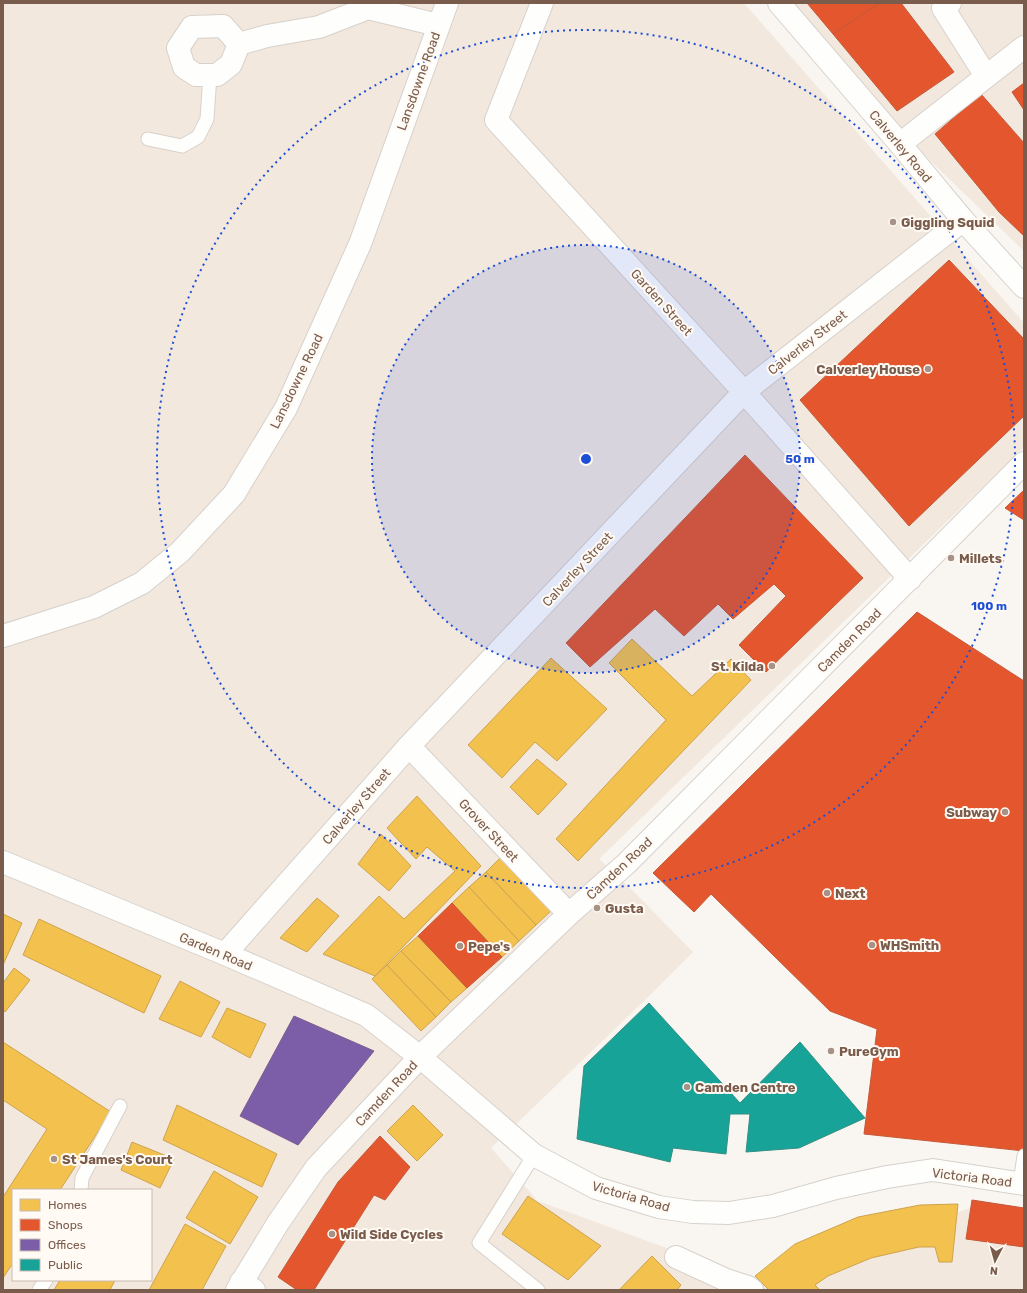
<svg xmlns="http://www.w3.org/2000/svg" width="1027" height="1293" font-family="Rubik,sans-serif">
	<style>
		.residential { fill: #f2e8de; fill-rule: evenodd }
		.homes { fill: #f2c14e; stroke: #cea34e }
		.shops { fill: #e4572e; stroke: #c45837 }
		.offices { fill: #7b5ea7; stroke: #7b5d8c }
		.public { fill: #17a398; stroke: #358e82 }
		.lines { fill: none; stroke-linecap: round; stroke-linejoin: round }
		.service-casing { stroke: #d7d1cb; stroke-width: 15 }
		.minor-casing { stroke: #d7d1cb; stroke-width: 24 }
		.tertiary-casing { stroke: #d7d1cb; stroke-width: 24 }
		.service { stroke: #fefefd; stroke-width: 13 }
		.minor { stroke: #fefefd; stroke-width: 22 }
		.tertiary { stroke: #fefefd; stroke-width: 22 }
		.ring { fill: none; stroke: #1d4ed8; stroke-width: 2; stroke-dasharray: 2 4 }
		.poi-dot { fill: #a69286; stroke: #fffaf3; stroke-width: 1.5 }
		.labels { text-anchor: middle; stroke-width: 4; stroke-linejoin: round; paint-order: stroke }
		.street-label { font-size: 13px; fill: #7a5c4d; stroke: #fffaf3 }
		.poi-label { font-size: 13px; font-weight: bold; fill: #7a5c4d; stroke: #fffaf3; text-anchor: start }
		.centre { fill: #1d4ed8; stroke: #fffaf3; stroke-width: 2 }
		.ring-label { font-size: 12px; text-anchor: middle; font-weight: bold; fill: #1d4ed8; stroke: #fffaf3; stroke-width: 4; stroke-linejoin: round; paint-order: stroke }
	</style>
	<rect width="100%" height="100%" fill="#f9f5f0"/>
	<g class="residential">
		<path d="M 3,3 L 744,3 L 1024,323 L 1024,447 L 599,859 L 634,892 L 693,952 L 645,1000 L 491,1148 L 538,1201 L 754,1280 L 970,1208 L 1024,1214 L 1024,1290 L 3,1290 ZM 13,1190 L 151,1190 L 151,1280 L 13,1280 Z"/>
		<polygon points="788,3 1024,3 1024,251 918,149"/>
	</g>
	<g class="homes">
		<polygon points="632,639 692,696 731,659 751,680 578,861 556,839 666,720 609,663"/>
		<polygon points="551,658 607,709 557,761 535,742 502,778 468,745"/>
		<polygon points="537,759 567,784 538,815 510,787"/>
		<polygon points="417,796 481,866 375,976 323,954 379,896 404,919 455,871 427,847 416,859 387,828"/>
		<polygon points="381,834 411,866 389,891 358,864"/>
		<polygon points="501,857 552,910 536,925 486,872"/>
		<polygon points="486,872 536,925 519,941 469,887"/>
		<polygon points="469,887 519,941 502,957 452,903"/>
		<polygon points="317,898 339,916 307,952 280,938"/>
		<polygon points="3,914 22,923 3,965"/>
		<polygon points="39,919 161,976 144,1013 23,955"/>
		<polygon points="418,936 467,988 451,1002 401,951"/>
		<polygon points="401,951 451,1002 436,1017 387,965"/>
		<polygon points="387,965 436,1017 421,1031 372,979"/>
		<polygon points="14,968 30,980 5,1012 3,1010 3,983"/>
		<polygon points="180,981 220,1002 201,1037 159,1019"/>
		<polygon points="227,1008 266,1024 250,1058 212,1037"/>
		<polygon points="3,1042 111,1112 60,1190 13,1190 13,1263 3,1278 3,1197 47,1129 3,1100"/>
		<polygon points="177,1105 277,1154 262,1187 163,1140"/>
		<polygon points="413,1105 443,1135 417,1161 387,1131"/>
		<polygon points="132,1142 174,1159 160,1188 121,1170"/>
		<polygon points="214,1171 258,1197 230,1244 186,1218"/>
		<polygon points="528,1196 601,1246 568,1280 502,1234"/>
		<polygon points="958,1204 952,1262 939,1262 935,1247 919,1247 871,1258 828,1276 815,1285 820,1290 769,1290 755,1276 795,1244 858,1217 920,1205"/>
		<polygon points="185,1224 226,1246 202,1290 149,1290"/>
		<polygon points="652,1256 681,1285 677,1290 619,1290"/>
		<polygon points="60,1280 115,1280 110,1290 54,1290"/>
	</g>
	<g class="shops">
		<polygon points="807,3 880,3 833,34"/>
		<polygon points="880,3 901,3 954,72 897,111 833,34"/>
		<polygon points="1024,83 1024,110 1012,92"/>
		<polygon points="981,94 1024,143 1024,236 999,212 935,134"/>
		<polygon points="949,260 1024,339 1024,416 909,526 800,400"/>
		<polygon points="745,455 863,578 766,672 739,645 786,596 774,584 733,619 718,604 684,636 655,609 590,667 566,643"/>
		<polygon points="1024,490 1024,520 1005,508"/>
		<polygon points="917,612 1024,681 1024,1151 864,1134 877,1029 830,1011 711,894 694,912 653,873"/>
		<polygon points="452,903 502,957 467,988 418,936"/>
		<polygon points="380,1136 410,1167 385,1200 374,1195 314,1290 297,1290 278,1277 338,1182"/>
		<polygon points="972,1200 1024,1208 1024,1247 966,1239"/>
	</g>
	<polygon class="offices" points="294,1016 374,1051 298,1145 240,1116"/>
	<polygon class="public" points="649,1003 740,1103 800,1042 865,1118 799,1148 746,1152 750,1114 730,1114 726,1154 673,1148 670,1162 577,1139 584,1066"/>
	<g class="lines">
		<g class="service-casing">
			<g id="service">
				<polyline points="148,139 182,146 198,137 207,119 210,75"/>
				<polyline points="534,1155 479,1243 538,1290"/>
				<polyline points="1020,1183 1024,1156"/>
				<polyline points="81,1190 82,1178 120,1106"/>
				<polyline points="39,1290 46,1280"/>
			</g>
		</g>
		<g class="minor-casing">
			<g id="minor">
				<polyline points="542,3 496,120 744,392 910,579"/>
				<polyline points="950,3 943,8 986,76"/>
				<polyline points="239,44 231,64 217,75 196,75 184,67 178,48 192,27 223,26 239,44 267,36 319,27 368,8 438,25"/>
				<polyline points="900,144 1024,47"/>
				<polyline points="3,636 94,607 142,583 180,552 234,494 286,408 360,244 447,3"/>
				<polyline points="409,746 569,914"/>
				<polyline points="225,954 409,746 744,392 963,220"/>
				<polyline points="676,1257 726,1280 748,1287 752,1290"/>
				<polyline points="241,1282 254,1290"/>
			</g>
		</g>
		<g class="tertiary-casing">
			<g id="tertiary">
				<polyline points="779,3 900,144 963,220 1024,287"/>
				<polyline points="3,862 225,954 366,1015 420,1057 534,1155 596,1188 659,1207 693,1212 729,1213 773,1206 836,1188 887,1177 933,1170 1024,1184"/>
				<polyline points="237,1290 278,1223 316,1168 420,1057 569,914 626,864 1024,463"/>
			</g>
		</g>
		<use href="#service" class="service"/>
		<use href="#minor" class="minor"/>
		<use href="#tertiary" class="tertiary"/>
	</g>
	<circle cx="586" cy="459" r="214" fill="#1d4ed8" fill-opacity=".12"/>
	<g class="ring">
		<circle cx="586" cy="459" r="214"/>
		<circle cx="586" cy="459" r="429"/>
	</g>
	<g class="poi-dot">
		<circle cx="893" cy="222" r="4"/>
		<circle cx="928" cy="369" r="4"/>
		<circle cx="951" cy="558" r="4"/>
		<circle cx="772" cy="666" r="4"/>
		<circle cx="1005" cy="812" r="4"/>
		<circle cx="827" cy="893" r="4"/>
		<circle cx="597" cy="908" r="4"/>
		<circle cx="872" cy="945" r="4"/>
		<circle cx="460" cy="946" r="4"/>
		<circle cx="831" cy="1051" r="4"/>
		<circle cx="687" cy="1087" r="4"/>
		<circle cx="54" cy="1159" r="4"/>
		<circle cx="332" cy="1234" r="4"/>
	</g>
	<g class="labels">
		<g class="street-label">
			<text transform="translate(418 81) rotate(-70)" y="5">Lansdowne Road</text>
			<text transform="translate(901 146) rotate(50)" y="5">Calverley Road</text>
			<text transform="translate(662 302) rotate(48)" y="5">Garden Street</text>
			<text transform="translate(807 342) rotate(-38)" y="5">Calverley Street</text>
			<text transform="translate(296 381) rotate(-64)" y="5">Lansdowne Road</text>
			<text transform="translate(577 569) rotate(-47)" y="5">Calverley Street</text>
			<text transform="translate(849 640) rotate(-45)" y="5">Camden Road</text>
			<text transform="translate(356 806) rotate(-49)" y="5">Calverley Street</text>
			<text transform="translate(489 830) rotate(47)" y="5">Grover Street</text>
			<text transform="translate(619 868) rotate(-43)" y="5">Camden Road</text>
			<text transform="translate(216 951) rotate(23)" y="5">Garden Road</text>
			<text transform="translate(386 1093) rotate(-47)" y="5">Camden Road</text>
			<text transform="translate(972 1177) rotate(7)" y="5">Victoria Road</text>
			<text transform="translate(631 1196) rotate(16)" y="5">Victoria Road</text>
		</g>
		<g class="poi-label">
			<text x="901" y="227">Giggling Squid</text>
			<text x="920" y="374" text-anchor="end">Calverley House</text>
			<text x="959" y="563">Millets</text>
			<text x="764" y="671" text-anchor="end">St. Kilda</text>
			<text x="997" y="817" text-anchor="end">Subway</text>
			<text x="835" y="898">Next</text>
			<text x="605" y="913">Gusta</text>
			<text x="880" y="950">WHSmith</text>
			<text x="468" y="951">Pepe's</text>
			<text x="839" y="1056">PureGym</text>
			<text x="695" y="1092">Camden Centre</text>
			<text x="62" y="1164">St James's Court</text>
			<text x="340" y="1239">Wild Side Cycles</text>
		</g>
	</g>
	<circle cx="586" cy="459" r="6" class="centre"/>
	<g class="ring-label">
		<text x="800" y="463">50 m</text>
		<text x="989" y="610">100 m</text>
	</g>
	<rect width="1027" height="1293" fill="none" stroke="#7a5c4d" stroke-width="8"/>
	<rect x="12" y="1189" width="140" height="92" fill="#fffaf3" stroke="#cabbb1"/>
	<rect x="20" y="1199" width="20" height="12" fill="#f2c14e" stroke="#cabbb1"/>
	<text x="48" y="1209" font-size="12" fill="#7a5c4d">Homes</text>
	<rect x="20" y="1219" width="20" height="12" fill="#e4572e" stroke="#cabbb1"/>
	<text x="48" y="1229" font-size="12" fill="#7a5c4d">Shops</text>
	<rect x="20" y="1239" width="20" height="12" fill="#7b5ea7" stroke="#cabbb1"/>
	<text x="48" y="1249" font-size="12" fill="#7a5c4d">Offices</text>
	<rect x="20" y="1259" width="20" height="12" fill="#17a398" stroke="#cabbb1"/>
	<text x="48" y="1269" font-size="12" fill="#7a5c4d">Public</text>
	<g transform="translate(995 1261) rotate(186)" stroke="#fffaf3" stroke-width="3" paint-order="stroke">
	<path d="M0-3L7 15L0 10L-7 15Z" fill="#7a5c4d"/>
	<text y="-6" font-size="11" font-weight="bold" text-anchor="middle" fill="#7a5c4d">N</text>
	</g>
</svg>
